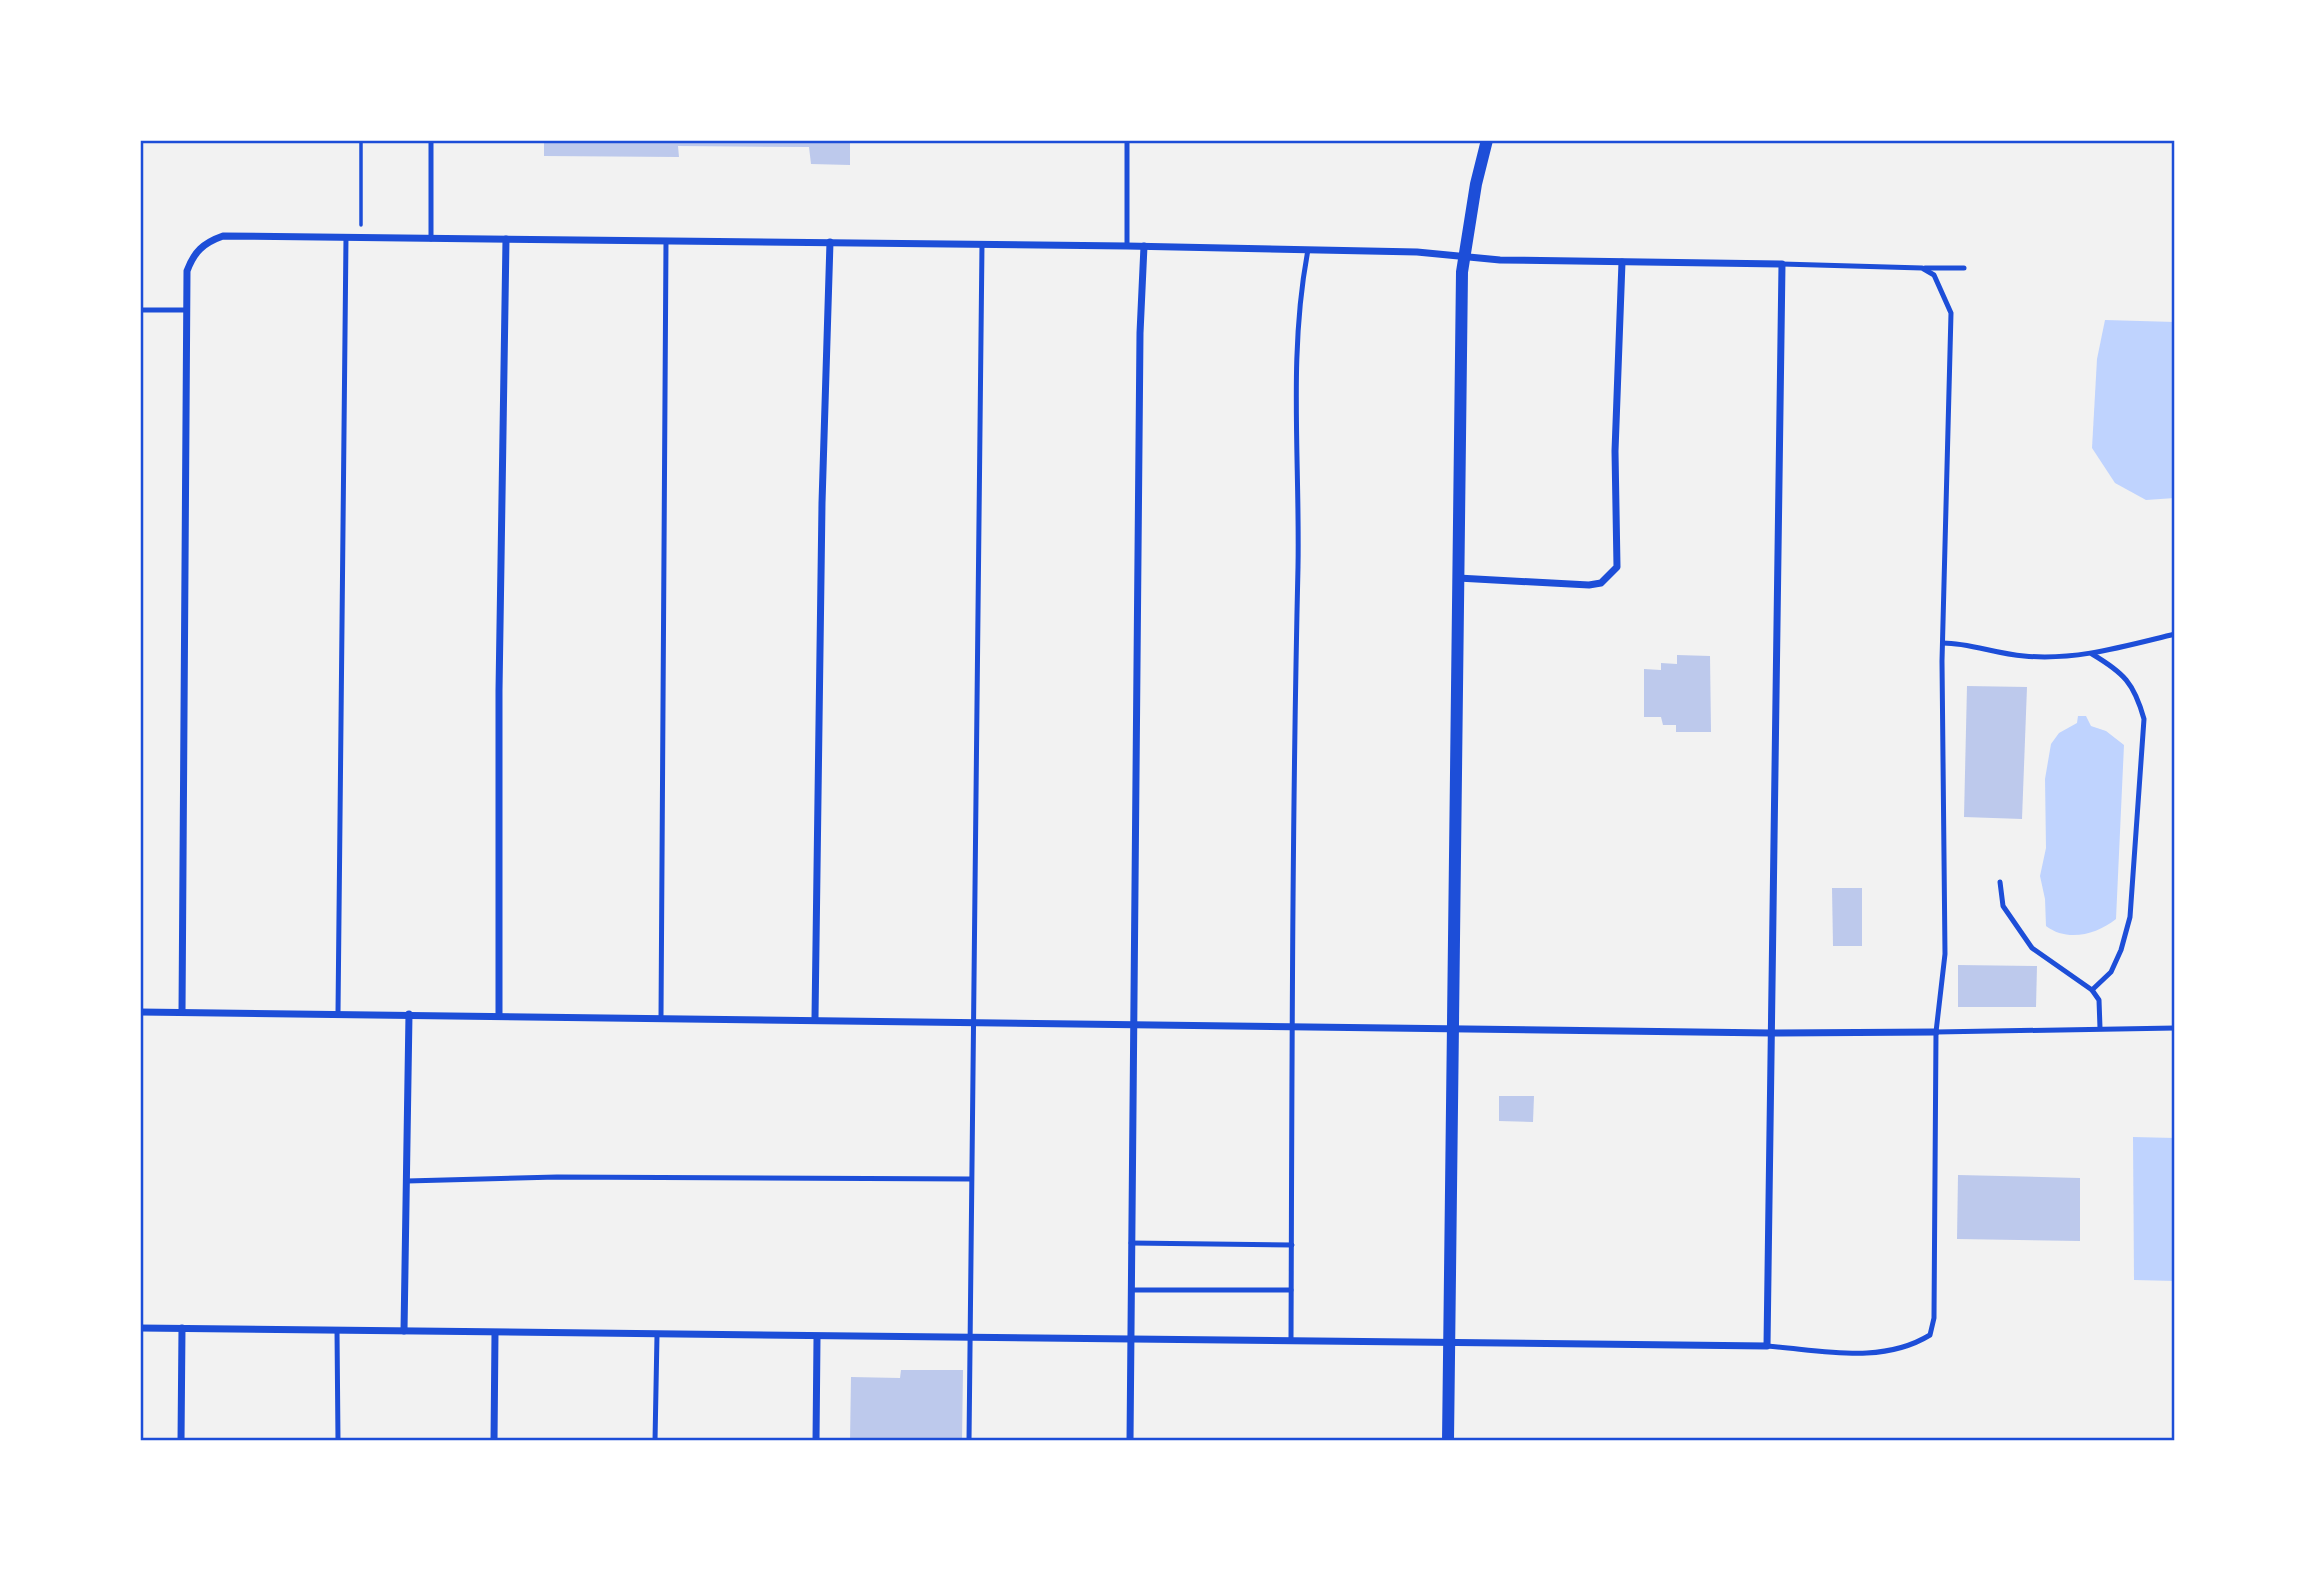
<svg xmlns="http://www.w3.org/2000/svg" width="2315" height="1581" font-family="Quicksand,sans-serif">
	<style>
		.water { fill: #bfd3fe }
		.building { fill: #bdc9ec }
		.lines { fill: none; stroke-linecap: round; stroke-linejoin: round }
		.path { stroke: #1d4ed8; stroke-width: 3.5 }
		.service { stroke: #1d4ed8; stroke-width: 5 }
		.minor { stroke: #1d4ed8; stroke-width: 7 }
		.tertiary { stroke: #1d4ed8; stroke-width: 12 }
		.neatline { fill: none; stroke: #1d4ed8; stroke-width: 2.5 }
	</style>
	<rect width="100%" height="100%" fill="#f2f2f2"/>
	<g class="water">
		<polygon points="2105,320 2175,322 2175,498 2146,500 2115,483 2092,448 2097,359"/>
		<path d="M 2078,716 L 2086,716 L 2091,726 L 2106,731 L 2124,745 L 2116,919 C 2096,935 2067,942 2046,926 L 2045,899 L 2040,876 L 2046,848 L 2045,779 L 2051,744 L 2059,733 L 2077,723 Z"/>
		<polygon points="2133,1137 2175,1138 2175,1281 2134,1280"/>
	</g>
	<g class="building">
		<polygon points="544,140 850,140 850,165 811,164 809,147 678,146 679,157 544,156"/>
		<polygon points="1677,655 1710,656 1711,732 1676,732 1676,725 1663,725 1661,717 1644,717 1644,669 1661,670 1661,663 1677,664"/>
		<polygon points="1967,686 2027,687 2022,819 1964,817"/>
		<polygon points="1832,888 1862,888 1862,946 1833,946"/>
		<polygon points="1958,965 2037,966 2036,1007 1958,1007"/>
		<polygon points="1499,1096 1534,1096 1533,1122 1499,1121"/>
		<polygon points="1958,1175 2080,1178 2080,1241 1957,1239"/>
		<polygon points="901,1370 963,1370 962,1441 850,1441 851,1377 900,1378"/>
	</g>
	<g class="lines">
		<polyline class="path" points="361,225 361,140"/>
		<g class="service">
			<polyline points="431,140 431,239"/>
			<polyline points="1127,246 1127,140"/>
			<polyline points="1925,268 1964,268"/>
			<polyline points="140,310 187,310"/>
			<path d="M 1943,643 C 1970,643 1996,654 2024,656 C 2076,661 2125,646 2175,634"/>
			<path d="M 2092,654 C 2124,673 2134,683 2144,719 L 2130,917 L 2121,950 L 2111,972 L 2092,990"/>
			<polyline points="2000,882 2003,906 2032,948 2092,990 2099,1000 2100,1028"/>
			<polyline points="338,1013 346,237"/>
			<polyline points="661,1017 666,241"/>
			<polyline points="1936,1032 2175,1028"/>
			<polyline points="407,1181 557,1177 971,1179"/>
			<polyline points="1131,1243 1292,1245"/>
			<polyline points="1131,1290 1291,1290"/>
			<polyline points="337,1330 338,1441"/>
			<path d="M 1291,1341 C 1292,1083 1292,825 1298,567 C 1300,461 1288,354 1308,250"/>
			<path d="M 1767,1346 C 1822,1350 1881,1365 1930,1335 L 1934,1318 L 1936,1032 L 1945,954 L 1942,661 L 1951,313 L 1934,275 L 1922,268 L 1782,264"/>
			<polyline points="655,1441 657,1335"/>
			<polyline points="969,1441 982,244"/>
		</g>
		<g class="minor">
			<polyline points="1458,578 1589,585 1601,583 1617,567 1615,451 1622,262"/>
			<polyline points="140,1012 1771,1033 1936,1032"/>
			<polyline points="499,1015 499,691 506,239"/>
			<polyline points="815,1018 822,503 830,242"/>
			<path d="M 140,1328 L 1767,1346 L 1782,264 L 1500,260 L 1417,252 L 1127,246 L 223,236 C 203,243 194,252 187,271 L 182,1012"/>
			<polyline points="404,1331 409,1014"/>
			<polyline points="181,1441 182,1328"/>
			<polyline points="494,1441 495,1333"/>
			<polyline points="816,1441 817,1338"/>
			<polyline points="1130,1441 1140,333 1144,246"/>
		</g>
		<polyline class="tertiary" points="1448,1441 1462,272 1476,184 1487,140"/>
	</g>
	<rect width="2315" height="1581" fill="none" stroke="#ffffff" stroke-width="284"/>
	<rect x="142" y="142" width="2031" height="1297" class="neatline"/>
</svg>
